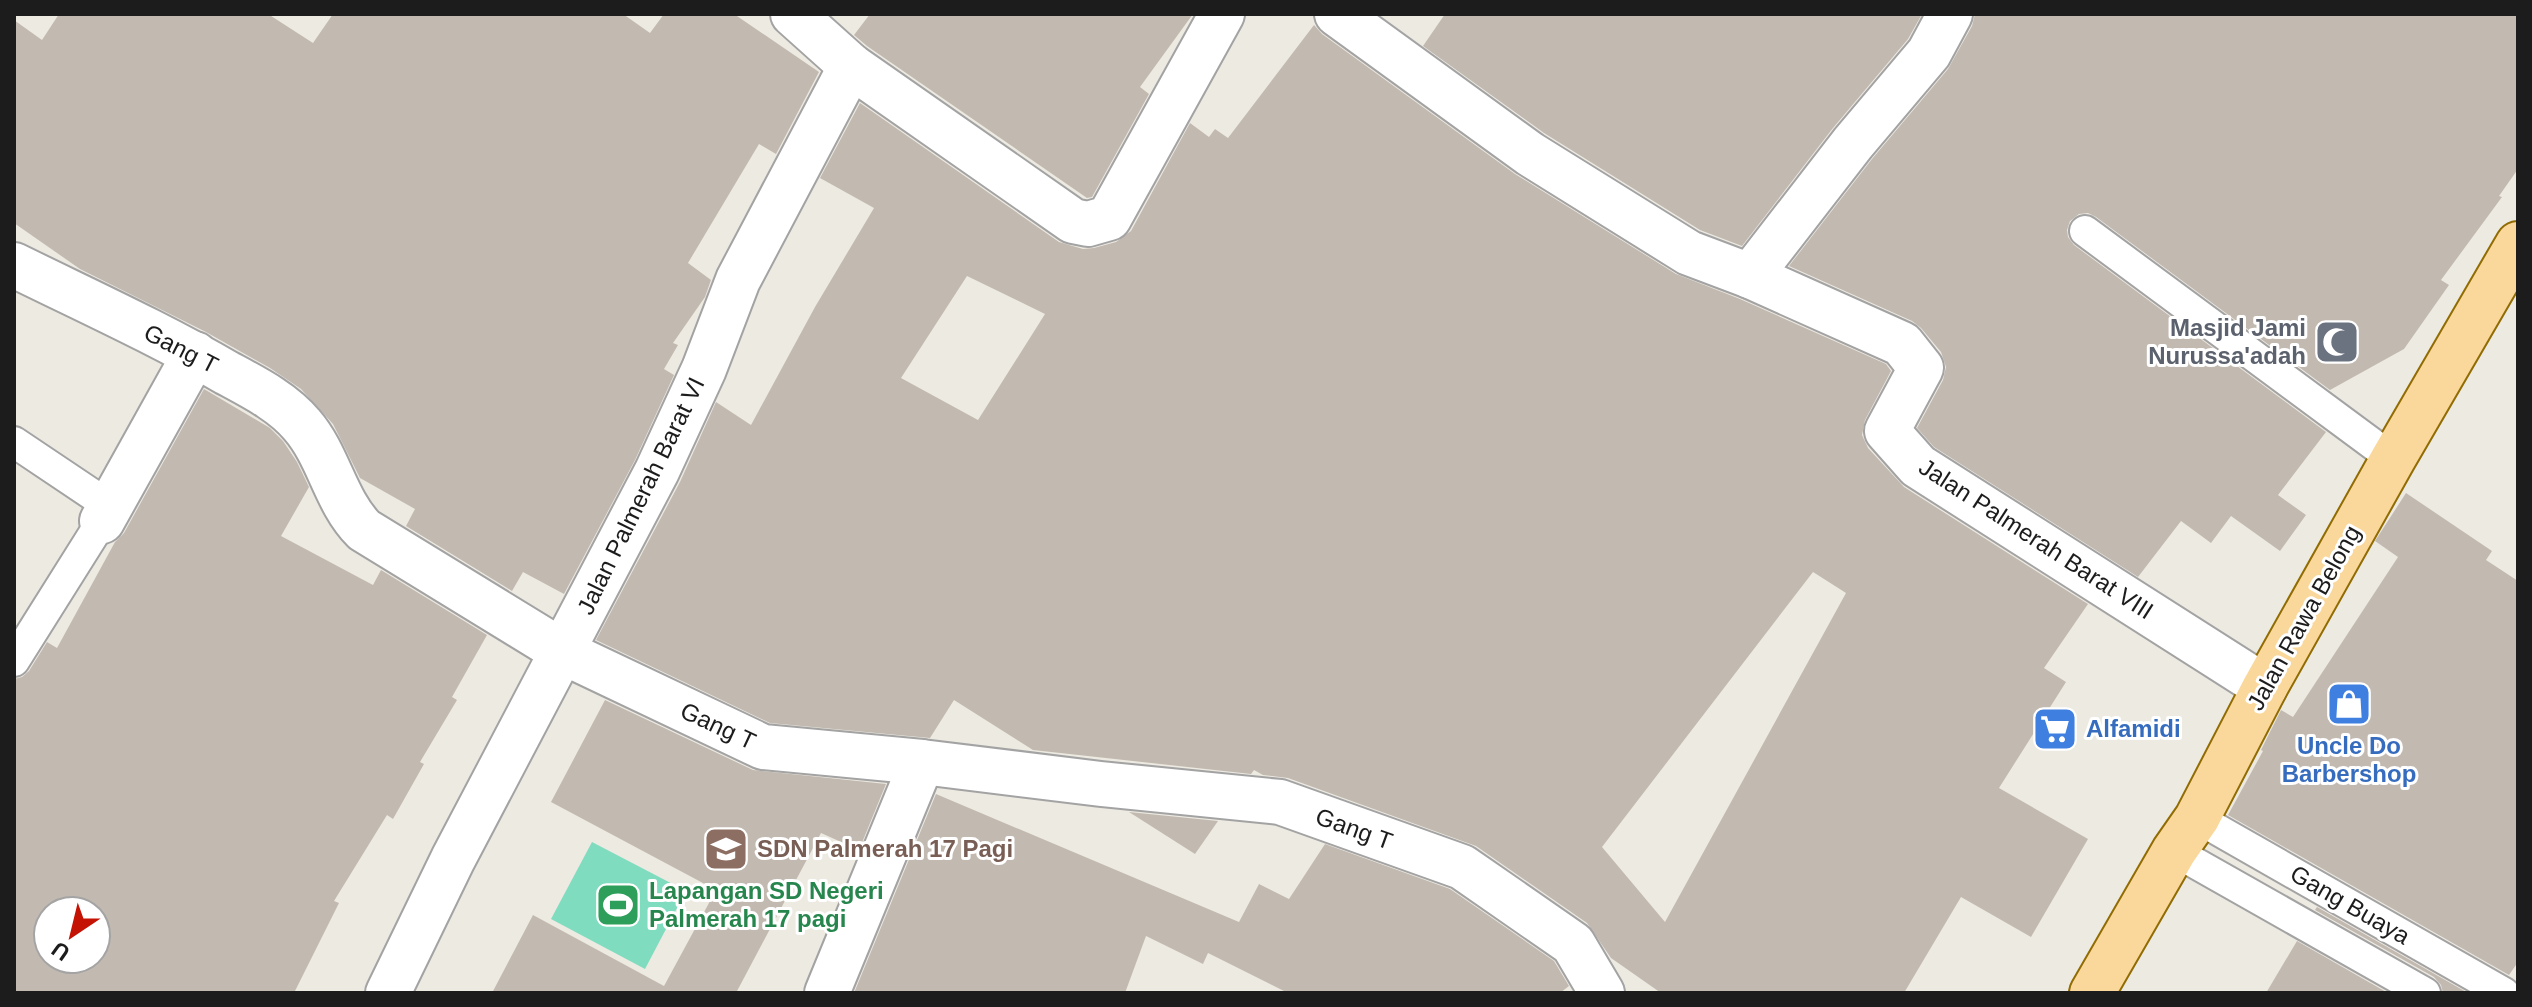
<svg xmlns="http://www.w3.org/2000/svg" width="2532" height="1007" font-family="Helvetica,sans-serif">
	<style>
		.pitch { fill: #80dcbf }
		.building { fill: #c2bab1; fill-rule: evenodd }
		.lines { fill: none; stroke-linecap: round; stroke-linejoin: round }
		.lane-casing { stroke: #a3a3a3; stroke-width: 34 }
		.street-casing { stroke: #a3a3a3; stroke-width: 48 }
		.primary-casing { stroke: #916c03; stroke-width: 48 }
		.lane { stroke: #fff; stroke-width: 30 }
		.street { stroke: #fff; stroke-width: 44 }
		.primary { stroke: #fad79a; stroke-width: 44 }
		.labels { text-anchor: middle; stroke-width: 6; stroke-linejoin: round; paint-order: stroke }
		.worship-label { font-size: 24px; font-weight: bold; fill: #5b616d; stroke: #fff; text-anchor: end }
		.street-label { font-size: 24px; fill: #1c1c1c; stroke: #fff }
		.shop-label { font-size: 24px; font-weight: bold; fill: #366cbe; stroke: #fff; text-anchor: start }
		.education-label { font-size: 24px; font-weight: bold; fill: #785e54; stroke: #fff; text-anchor: start }
		.leisure-label { font-size: 24px; font-weight: bold; fill: #27864d; stroke: #fff; text-anchor: start }
	</style>
	<rect width="100%" height="100%" fill="#edeae2"/>
	<polygon class="pitch" points="592,842 686,891 645,969 551,919"/>
	<g class="building">
		<polygon points="59,14 268,14 313,43 333,14 623,14 650,33 664,14 734,14 819,72 776,154 759,144 688,263 711,280 705,297 673,343 678,345 664,369 674,375 635,460 564,594 523,572 512,591 406,526 415,509 360,478 333,424 301,389 270,368 206,332 80,269 14,223 14,20 42,40"/>
		<polygon points="870,14 1193,14 1140,87 1149,94 1092,197 1087,198 867,46 854,35"/>
		<polygon points="1445,14 1922,14 1908,39 1833,128 1742,246 1700,230 1544,133 1423,46"/>
		<polygon points="1975,14 2518,14 2518,169 2499,196 2502,197 2441,280 2449,285 2404,349 2330,390 2096,217 2088,213 2079,214 2070,221 2067,230 2068,237 2074,245 2326,432 2278,495 2306,515 2280,551 2231,516 2211,543 2181,521 2138,577 1934,447 1917,428 1943,380 1946,367 1941,352 1921,328 1912,321 1789,266 1872,159 1948,69 1972,26"/>
		<path d="M 1314,25 L 1322,34 L 1515,174 L 1676,274 L 1740,299 L 1886,364 L 1891,371 L 1865,420 L 1862,435 L 1868,448 L 1904,487 L 2088,604 L 2044,668 L 2066,682 L 1999,788 L 2088,839 L 2031,937 L 1961,897 L 1904,993 L 1661,993 L 1611,958 L 1587,923 L 1476,846 L 1288,778 L 1263,775 L 1254,770 L 1251,774 L 1033,750 L 954,700 L 930,738 L 770,723 L 596,640 L 680,482 L 716,402 L 751,425 L 815,307 L 874,208 L 820,178 L 860,103 L 1059,242 L 1083,249 L 1094,248 L 1116,242 L 1131,231 L 1190,123 L 1209,137 L 1215,129 L 1228,138 ZM 967,276 L 1045,314 L 978,420 L 901,378 ZM 1813,572 L 1846,593 L 1665,922 L 1602,847 Z"/>
		<path d="M 204,389 L 270,428 L 283,441 L 297,462 L 309,487 L 281,536 L 373,585 L 381,570 L 487,635 L 452,697 L 457,700 L 420,762 L 424,764 L 393,819 L 387,815 L 334,901 L 339,903 L 294,993 L 14,993 L 14,679 L 22,677 L 29,671 L 47,642 L 57,648 L 115,542 L 124,533 ZM 48,911 L 96,911 L 96,959 L 48,959 Z"/>
		<polygon points="2406,493 2492,551 2486,560 2518,581 2518,962 2509,975 2228,815 2263,751 2261,750 2281,710 2293,717 2398,557 2375,541"/>
		<polygon points="605,700 753,770 886,784 859,850 821,833 736,993 492,993 533,915 664,986 716,890 551,802"/>
		<polygon points="936,794 1239,922 1259,884 1289,899 1325,844 1450,889 1554,961 1569,986 1560,993 1288,993 1208,953 1203,964 1146,936 1125,993 854,993"/>
		<polygon points="1129,812 1218,821 1195,854"/>
		<polygon points="2317,907 2468,993 2443,993 2441,985 2434,977 2315,910"/>
		<polygon points="2297,941 2388,993 2266,993"/>
	</g>
	<g class="lines">
		<g class="lane-casing">
			<g id="lane">
				<polyline points="2085,231 2393,459"/>
				<polyline points="14,442 99,499 102,521 14,661"/>
				<polyline points="2197,818 2504,993"/>
				<polyline points="2174,851 2425,993"/>
			</g>
		</g>
		<g class="street-casing">
			<g id="street">
				<polyline points="793,14 851,66 1073,221 1088,224 1109,218 1222,14"/>
				<polyline points="1337,14 1530,154 1689,253 1750,276 1902,344 1921,368 1887,431 1918,466 2265,687"/>
				<path d="M 14,265 C 85,300 158,333 227,373 C 253,387 283,402 302,425 C 329,456 335,501 364,530 L 563,652 L 763,747 L 922,762 L 1101,784 L 1280,802 L 1462,867 L 1573,944 L 1602,993"/>
				<polyline points="1750,276 1853,143 1929,53 1950,14"/>
				<polyline points="102,521 195,354"/>
				<polyline points="388,993 453,859 657,471 704,369 738,280 851,66"/>
				<polyline points="827,993 922,762"/>
			</g>
		</g>
		<g class="primary-casing">
			<polyline id="primary" points="2092,993 2174,851 2197,818 2265,687 2393,459 2518,244"/>
		</g>
		<use href="#lane" class="lane"/>
		<use href="#street" class="street"/>
		<use href="#primary" class="primary"/>
	</g>
	<defs>
		<g id="mosque-square" transform="scale(2.3)"><rect x="-9" y="-9" width="18" height="18" rx="4" fill="#6b7280" stroke="#fff"/><path d="M3.5-4.9A6 6 0 1 0 3.5 4.9A5 5 0 1 1 3.5-4.9Z" fill="#fff"/></g>
		<g id="shop-square" transform="scale(2.3)"><rect x="-9" y="-9" width="18" height="18" rx="4" fill="#3f7fe0" stroke="#fff"/><path d="M-5-2.5h2.3a2.7 3.5 0 0 1 5.4 0H5L5.5 6h-11ZM-1.5-2.5h3a1.5 2.3 0 0 0-3 0Z" fill="#fff"/></g>
		<g id="supermarket-square" transform="scale(2.3)"><rect x="-9" y="-9" width="18" height="18" rx="4" fill="#3f7fe0" stroke="#fff"/><path d="M-6-5.5h2.5l.6 2H6L4.5 2H-2.5L-4.4-4H-6ZM-1.5 3.2a1.3 1.3 0 1 0 .1 0ZM3 3.2a1.3 1.3 0 1 0 .1 0Z" fill="#fff"/></g>
		<g id="school-square" transform="scale(2.3)"><rect x="-9" y="-9" width="18" height="18" rx="4" fill="#8d6e63" stroke="#fff"/><path d="M0-5L7-2L0 1L-7-2ZM-4 1L0 2.5L4 1V4Q0 6-4 4Z" fill="#fff"/></g>
		<g id="stadium-square" transform="scale(2.3)"><rect x="-9" y="-9" width="18" height="18" rx="4" fill="#2e9e5b" stroke="#fff"/><path d="M0-5a6.5 5 0 1 0 0 10a6.5 5 0 1 0 0-10ZM-3.5-1.8h7v3.6h-7Z" fill="#fff"/></g>
	</defs>
	<g fill-rule="evenodd">
		<use href="#mosque-square" x="2337" y="342"/>
		<use href="#shop-square" x="2349" y="704"/>
		<use href="#supermarket-square" x="2055" y="729"/>
		<use href="#school-square" x="726" y="849"/>
		<use href="#stadium-square" x="618" y="905"/>
	</g>
	<g class="labels">
		<g class="worship-label">
			<text x="2306" y="336">Masjid Jami<tspan x="2306" dy="28">Nurussa'adah</tspan></text>
		</g>
		<g class="street-label">
			<text transform="translate(181 349) rotate(27)" y="8">Gang T</text>
			<text transform="translate(641 496) rotate(-64)" y="8">Jalan Palmerah Barat VI</text>
			<text transform="translate(2036 539) rotate(33)" y="8">Jalan Palmerah Barat VIII</text>
			<text transform="translate(2304 618) rotate(-61)" y="8">Jalan Rawa Belong</text>
			<text transform="translate(718 726) rotate(25)" y="8">Gang T</text>
			<text transform="translate(1354 829) rotate(20)" y="8">Gang T</text>
			<text transform="translate(2350 905) rotate(30)" y="8">Gang Buaya</text>
		</g>
		<g class="shop-label">
			<text x="2086" y="737">Alfamidi</text>
			<text x="2349" y="754" text-anchor="middle">Uncle Do<tspan x="2349" dy="28">Barbershop</tspan></text>
		</g>
		<g class="education-label">
			<text x="757" y="857">SDN Palmerah 17 Pagi</text>
		</g>
		<g class="leisure-label">
			<text x="649" y="899">Lapangan SD Negeri<tspan x="649" dy="28">Palmerah 17 pagi</tspan></text>
		</g>
	</g>
	<rect width="2532" height="1007" fill="none" stroke="#1c1c1c" stroke-width="32"/>
	<g transform="translate(72 935) rotate(215)"><circle r="38" fill="#ffffff" stroke="#a4a4a4" stroke-width="2"/>
	<path d="M0-6L14 30L0 20L-14 30Z" fill="#c41204"/>
	<text y="-12" font-size="22" font-weight="bold" text-anchor="middle" fill="#1c1c1c">U</text>
	</g>
</svg>
